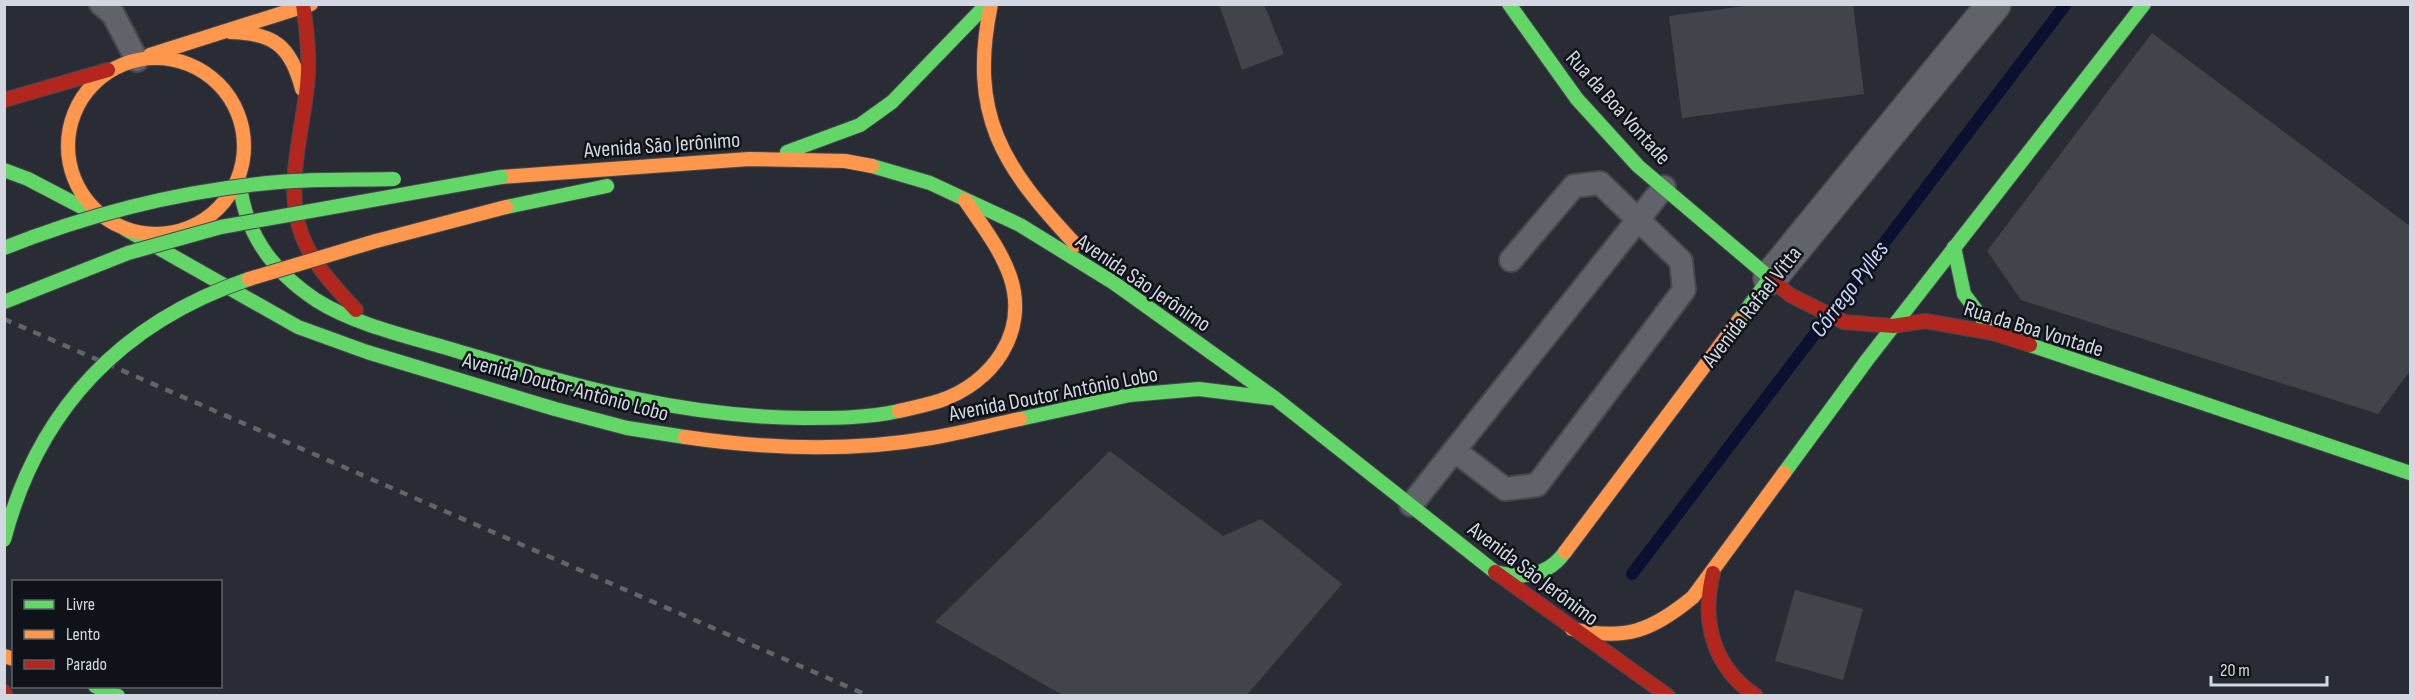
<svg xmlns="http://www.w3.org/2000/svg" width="2415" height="700" font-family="'Sofia Sans Condensed',sans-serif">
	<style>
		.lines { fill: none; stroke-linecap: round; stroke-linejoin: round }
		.stream { stroke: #0b0f30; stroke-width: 12 }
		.building { fill: #42444c }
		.lane-casing { stroke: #46474f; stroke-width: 26 }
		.street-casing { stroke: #46474f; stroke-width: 36 }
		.fast-casing { stroke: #46474f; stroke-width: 16 }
		.slow-casing { stroke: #46474f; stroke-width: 16 }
		.jam-casing { stroke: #46474f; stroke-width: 16 }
		.lane { stroke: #61636b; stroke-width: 22 }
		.street { stroke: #61636b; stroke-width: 33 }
		.fast { stroke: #63d668; stroke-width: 14 }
		.slow { stroke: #ff974d; stroke-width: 14 }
		.jam { stroke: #b3261e; stroke-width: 14 }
		.rail { stroke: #62646c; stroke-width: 4.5; stroke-dasharray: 8 8; stroke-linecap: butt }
		.fast-bridge-casing { stroke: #46474f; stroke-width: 16; stroke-linecap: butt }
		.slow-bridge-casing { stroke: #46474f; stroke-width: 16; stroke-linecap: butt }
		.fast-bridge { stroke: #63d668; stroke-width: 14 }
		.slow-bridge { stroke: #ff974d; stroke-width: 14 }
		.labels { text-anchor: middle; stroke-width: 5; stroke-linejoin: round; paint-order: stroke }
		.street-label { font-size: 22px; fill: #d3d7e1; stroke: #101219 }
		.water-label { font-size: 24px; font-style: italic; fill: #c7d3fd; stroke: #101219 }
	</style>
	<rect width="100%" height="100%" fill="#2a2c35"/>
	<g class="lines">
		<polyline class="stream" points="1632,574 2066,4"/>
	</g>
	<g class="building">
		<polygon points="1219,4 1264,4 1284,54 1242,70"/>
		<polygon points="1760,4 1853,4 1864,94 1682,118 1669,16"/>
		<polygon points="2152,33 2410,226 2410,371 2378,414 2021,300 1987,251"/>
		<polygon points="1110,451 1223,536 1261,519 1342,584 1246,696 1064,696 935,622"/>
		<polygon points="1795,590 1863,609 1843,680 1775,661"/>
	</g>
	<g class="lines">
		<g class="lane-casing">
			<g id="lane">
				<polyline points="101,4 113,14 137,60"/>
				<polyline points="1455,451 1505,489 1537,485 1684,290 1681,261 1600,183 1574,186 1511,260"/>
				<polyline points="1411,505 1664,187"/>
			</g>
		</g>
		<g class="street-casing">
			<polyline id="street" points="1770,278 1994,4"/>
		</g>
		<g class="fast-casing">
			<g id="fast">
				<polyline points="1509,4 1577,99 1638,166 1770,278 1739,320"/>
				<polyline points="787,152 860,125 892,102 987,4"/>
				<path d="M 872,166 L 930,183 L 1020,225 L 1114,283 L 1276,399 L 1495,572 C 1522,579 1548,576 1565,552"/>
				<polyline points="4,170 28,179 95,214"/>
				<path d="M 239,178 C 244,232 271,270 316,300 C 357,326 411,337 457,351 C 576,386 678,417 804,418 C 835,418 868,418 899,411"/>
				<polyline points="506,207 607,186"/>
				<polyline points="125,229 298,327 367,352 555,409 627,428 685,437"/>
				<polyline points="1954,247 1964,294 1993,333"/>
				<polyline points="2030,345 2410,473"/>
				<polyline points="1020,419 1130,395 1199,389 1271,398"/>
				<polyline points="1784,473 1867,360 2144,4"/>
				<polyline points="95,686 118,696"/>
			</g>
		</g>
		<g class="slow-casing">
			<g id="slow">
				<path d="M 991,4 C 968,115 1002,166 1076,245"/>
				<path d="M 230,32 C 274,33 291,46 302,89"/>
				<polyline points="150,55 311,4"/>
				<circle cx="156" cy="146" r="88"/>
				<polyline points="501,177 749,159 845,161 872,166"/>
				<path d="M 899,411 C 912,408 926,405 939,401 C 993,383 1029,332 1010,276 C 1000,248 981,224 965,200"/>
				<path d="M 685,437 C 767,449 850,452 931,438 C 961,433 991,425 1020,419"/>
				<polyline points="1565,552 1739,320"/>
				<path d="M 1572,629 C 1625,641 1652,631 1693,597 L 1784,473"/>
				<polyline points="4,656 14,659"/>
			</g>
		</g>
		<g class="jam-casing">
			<g id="jam">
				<path d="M 303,4 C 307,32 310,58 307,86 C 302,135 284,189 302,236 C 314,266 335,287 356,310"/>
				<polyline points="4,100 108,70"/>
				<polyline points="1770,278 1790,295 1844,322 1893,326 1925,321 1993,333 2030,345"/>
				<polyline points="1495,572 1668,696"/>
				<path d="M 1713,573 C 1701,622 1713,667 1756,696"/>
				<polyline points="4,692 6,696"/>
			</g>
		</g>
		<use href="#lane" class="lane"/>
		<use href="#street" class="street"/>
		<use href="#fast" class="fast"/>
		<use href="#slow" class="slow"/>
		<use href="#jam" class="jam"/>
		<polyline class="rail" points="4,319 869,696"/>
		<g class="fast-bridge-casing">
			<g id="fast-bridge">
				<path d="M 4,248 C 92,213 185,190 279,182 C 317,179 356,180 394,179"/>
				<polyline points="4,302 128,253 221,227 501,177"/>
				<path d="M 4,540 C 38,409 122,322 249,279"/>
			</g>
		</g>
		<g class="slow-bridge-casing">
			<polyline id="slow-bridge" points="249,279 376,241 506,207"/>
		</g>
		<use href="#fast-bridge" class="fast-bridge"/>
		<use href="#slow-bridge" class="slow-bridge"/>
	</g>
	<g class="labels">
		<g class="street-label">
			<text transform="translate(1619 107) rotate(48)" y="8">Rua da Boa Vontade</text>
			<text transform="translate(662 144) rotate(-4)" y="8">Avenida São Jerônimo</text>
			<text transform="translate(1144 282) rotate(34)" y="8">Avenida São Jerônimo</text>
			<text transform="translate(1751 306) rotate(-52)" y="8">Avenida Rafael Vitta</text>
			<text transform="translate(2034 328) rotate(17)" y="8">Rua da Boa Vontade</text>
			<text transform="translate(566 386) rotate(15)" y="8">Avenida Doutor Antônio Lobo</text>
			<text transform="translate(1053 393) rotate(-11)" y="8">Avenida Doutor Antônio Lobo</text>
			<text transform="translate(1534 573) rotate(37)" y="8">Avenida São Jerônimo</text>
		</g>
		<g class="water-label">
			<text transform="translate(1849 289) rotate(-53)" y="8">Córrego Pylles</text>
		</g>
	</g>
	<rect width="2415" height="700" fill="none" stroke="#d3d7e1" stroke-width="12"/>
	<rect x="12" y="580" width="210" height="108" fill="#101219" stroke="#5e6169" stroke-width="1.5"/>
	<rect x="24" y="600" width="30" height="9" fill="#63d668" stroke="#5e6169" stroke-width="1.5"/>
	<text x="66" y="610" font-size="18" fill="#d3d7e1">Livre</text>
	<rect x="24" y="630" width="30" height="9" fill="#ff974d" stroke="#5e6169" stroke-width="1.5"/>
	<text x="66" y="640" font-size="18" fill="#d3d7e1">Lento</text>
	<rect x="24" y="660" width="30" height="9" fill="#b3261e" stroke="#5e6169" stroke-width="1.5"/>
	<text x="66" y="670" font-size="18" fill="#d3d7e1">Parado</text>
	<path d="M2211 676v9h116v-9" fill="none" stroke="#d3d7e1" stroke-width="3"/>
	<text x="2220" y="676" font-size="18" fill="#d3d7e1" stroke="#101219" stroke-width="4.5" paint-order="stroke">20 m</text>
</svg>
